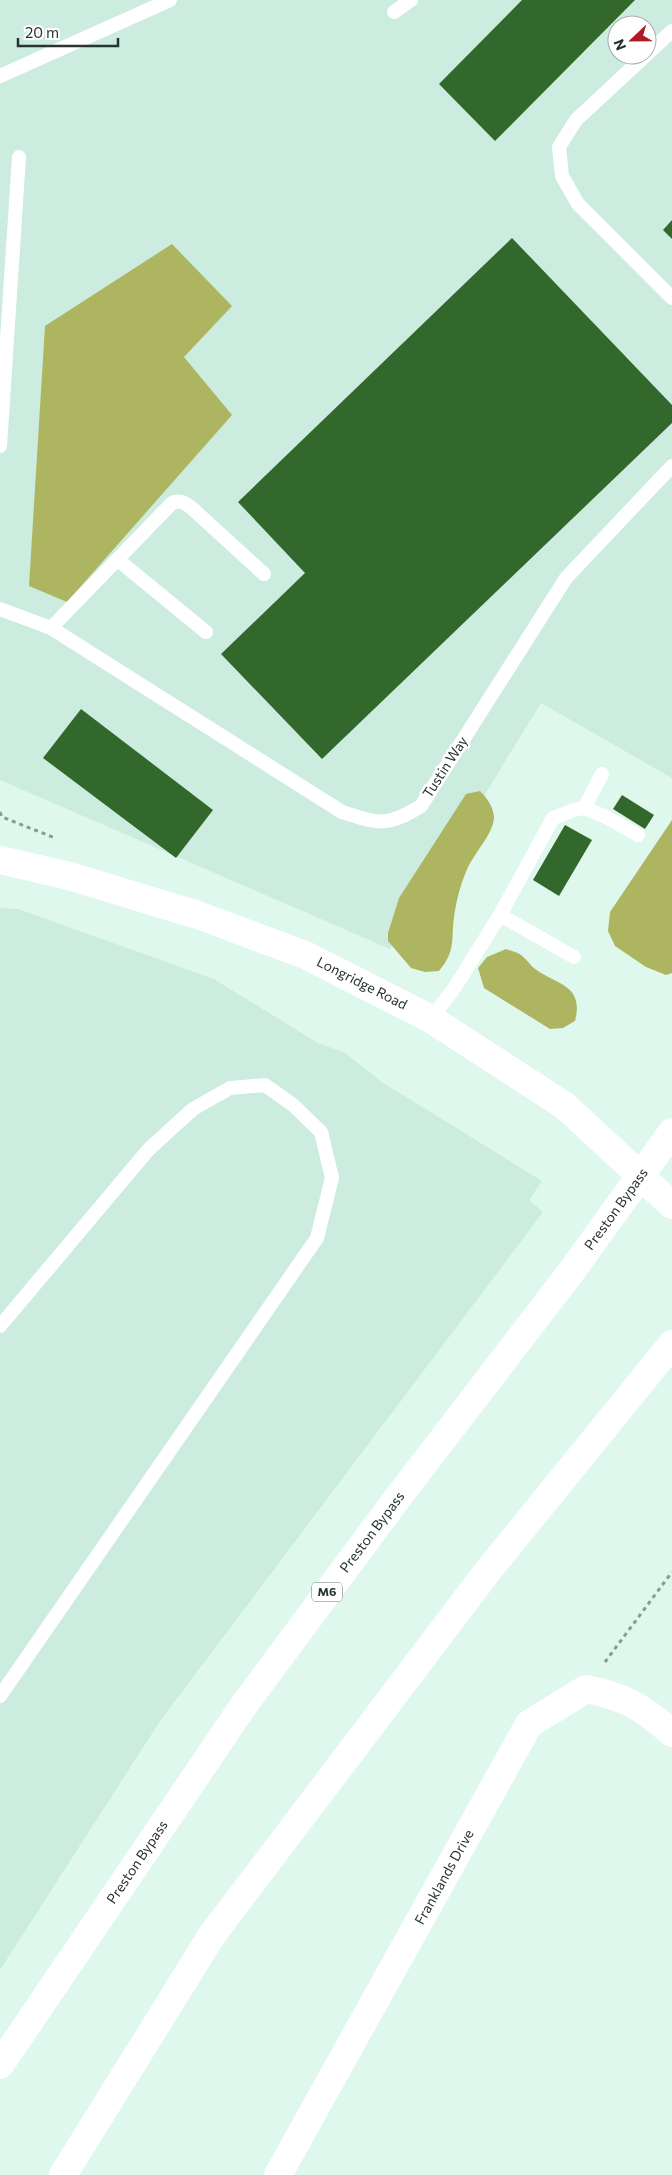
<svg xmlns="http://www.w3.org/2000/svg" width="672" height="2175" font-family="Commissioner,sans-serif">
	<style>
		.built { fill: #cbecdf; fill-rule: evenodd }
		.forest { fill: #aeb561 }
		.building { fill: #33682c }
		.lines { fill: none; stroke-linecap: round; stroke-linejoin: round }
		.path { stroke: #899b94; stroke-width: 3; stroke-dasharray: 4 4; stroke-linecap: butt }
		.lane { stroke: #fff; stroke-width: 14 }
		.street { stroke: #fff; stroke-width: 28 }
		.secondary { stroke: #fff; stroke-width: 28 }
		.highway { stroke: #fff; stroke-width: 28 }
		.labels { text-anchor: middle; stroke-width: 5; stroke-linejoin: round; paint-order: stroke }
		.shield { fill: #fff; stroke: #69706d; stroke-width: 1 }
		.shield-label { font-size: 12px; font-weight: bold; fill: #29332f }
		.street-label { font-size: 14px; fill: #29332f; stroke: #fff }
	</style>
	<rect width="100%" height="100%" fill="#dff8ee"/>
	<g class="built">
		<path d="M 0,0 L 672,0 L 672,778 L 541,703 L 390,949 L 0,780 ZM 617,25 L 647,25 L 647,55 L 617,55 Z"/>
		<polygon points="0,908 18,909 214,979 316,1042 345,1053 382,1082 542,1181 529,1200 543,1212 160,1721 0,1970"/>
	</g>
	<g class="forest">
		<polygon points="172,244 232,306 184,357 232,415 67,602 29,586 45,326"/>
		<path d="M 480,791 C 487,798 493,806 494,817 C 494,834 472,855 466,872 C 460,886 456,902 454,917 C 451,940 456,951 439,971 L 425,972 L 411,968 L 388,941 L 388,933 L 399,898 L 466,794 Z"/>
		<polygon points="672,820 672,973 666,975 646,967 615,946 608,931 610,912"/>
		<path d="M 506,949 C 511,951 517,952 521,955 C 527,959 531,967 538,971 C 559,985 584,986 575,1021 L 563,1028 L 550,1029 L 484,988 L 478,968 L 487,957 Z"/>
	</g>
	<g class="building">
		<polygon points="522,0 635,0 495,141 439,84"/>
		<polygon points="672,220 672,239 663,230"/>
		<polygon points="512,238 672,405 672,423 322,759 221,654 305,573 238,502"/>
		<polygon points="81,709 213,810 176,858 43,758"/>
		<polygon points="622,795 654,815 645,829 613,809"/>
		<polygon points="565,825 592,840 559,896 533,880"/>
	</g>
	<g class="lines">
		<g class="path">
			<polyline points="0,812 2,817 55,838"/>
			<polyline points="605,1662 672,1572"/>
		</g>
		<g class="lane">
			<polyline points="394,12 411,0"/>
			<polyline points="647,54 672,31"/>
			<polyline points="646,55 576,120 559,147 562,176 578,204 672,298"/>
			<polyline points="0,76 170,0"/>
			<polyline points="0,446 19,157"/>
			<polyline points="118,560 206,632"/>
			<path d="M 0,609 L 51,628 L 342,812 C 379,824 387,827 421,806 L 566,578 L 672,466"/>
			<path d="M 51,628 L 172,503 C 181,499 187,504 194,510 L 264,574"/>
			<polyline points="584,808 602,774"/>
			<polyline points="500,915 574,957"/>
			<polyline points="431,1019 455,987 500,915 553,818 574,810 584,808 604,816 638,835"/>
			<polyline points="0,1326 149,1149 193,1109 230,1088 265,1085 293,1105 321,1132 332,1178 317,1238 0,1696"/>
		</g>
		<path class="street" d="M 278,2175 L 529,1724 L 586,1689 C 626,1697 642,1707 672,1733"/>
		<polyline class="secondary" points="0,860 69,876 198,915 305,955 431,1019 565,1106 672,1205"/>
		<g class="highway">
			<polyline points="0,2065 244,1705 396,1500 571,1272 672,1132"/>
			<polyline points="63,2175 212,1935 487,1572 672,1344"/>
		</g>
	</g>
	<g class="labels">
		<rect class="shield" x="312" y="1582.5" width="30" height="19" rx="4"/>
		<g class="shield-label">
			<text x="327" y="1596">M6</text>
		</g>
		<g class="street-label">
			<text transform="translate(445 767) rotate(-57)" y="5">Tustin Way</text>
			<text transform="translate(362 983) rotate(27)" y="5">Longridge Road</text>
			<text transform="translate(616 1209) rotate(-54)" y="5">Preston Bypass</text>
			<text transform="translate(372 1532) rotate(-53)" y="5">Preston Bypass</text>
			<text transform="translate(137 1862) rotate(-56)" y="5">Preston Bypass</text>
			<text transform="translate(444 1877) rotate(-61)" y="5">Franklands Drive</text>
		</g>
	</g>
	<g transform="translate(632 40) rotate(248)"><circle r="24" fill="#ffffff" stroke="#a9adac"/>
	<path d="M0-4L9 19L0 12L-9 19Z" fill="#ae1b23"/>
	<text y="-8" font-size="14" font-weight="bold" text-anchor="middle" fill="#29332f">N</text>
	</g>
	<path d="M18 38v8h100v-8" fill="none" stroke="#29332f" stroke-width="2.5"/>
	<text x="25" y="38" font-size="15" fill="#29332f" stroke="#ffffff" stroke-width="4" paint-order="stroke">20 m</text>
</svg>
